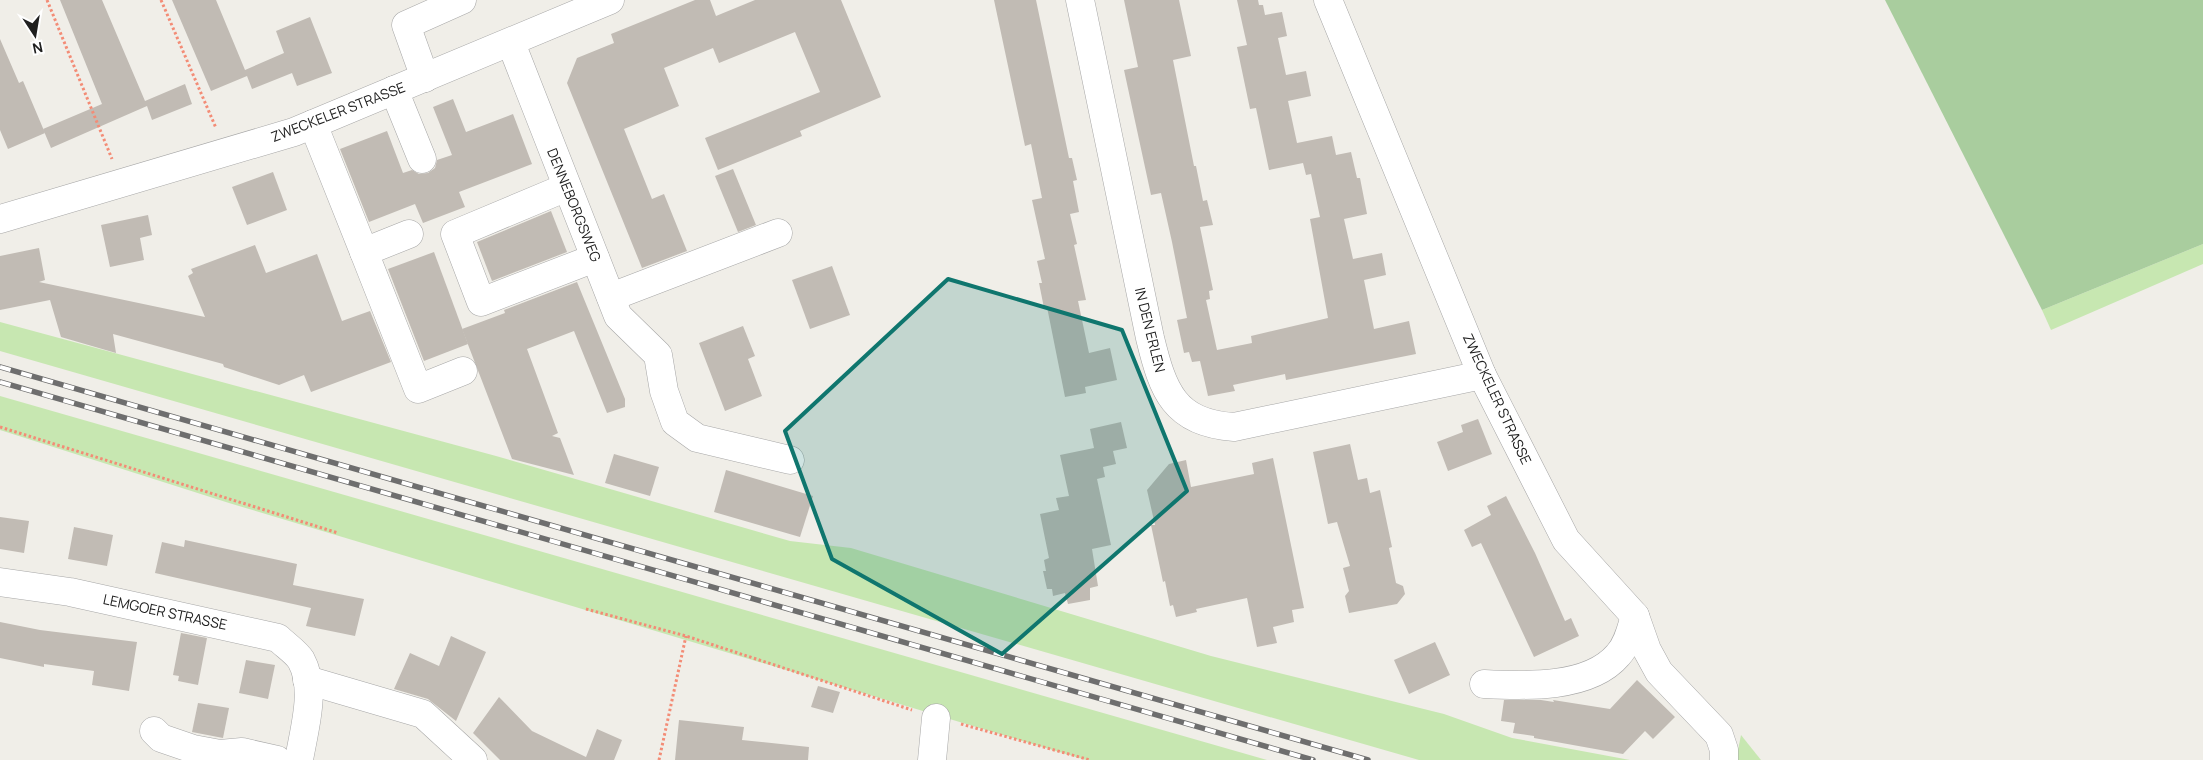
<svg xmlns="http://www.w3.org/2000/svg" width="2203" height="760" font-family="Manrope,sans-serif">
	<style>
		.grass { fill: #c7e7b1 }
		.forest { fill: #a9cd9e }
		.building { fill: #c1bbb4 }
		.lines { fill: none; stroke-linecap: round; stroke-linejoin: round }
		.minor-casing { stroke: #a7a7a7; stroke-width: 29 }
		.path { stroke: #f38c76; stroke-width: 3; stroke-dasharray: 2.5 2.5; stroke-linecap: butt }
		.minor { stroke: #fff; stroke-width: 28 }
		.rail-casing { stroke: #6e6e6e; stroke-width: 5.5 }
		.rail { stroke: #fff; stroke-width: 4; stroke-dasharray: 11; stroke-linecap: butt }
		.marked { fill: #0f766e; fill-opacity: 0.2; stroke: #0f766e; stroke-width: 4; stroke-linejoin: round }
		.labels { text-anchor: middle; stroke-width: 4.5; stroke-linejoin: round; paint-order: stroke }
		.street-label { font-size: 14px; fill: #202020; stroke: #fff }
	</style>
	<rect width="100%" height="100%" fill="#f0eee8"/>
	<g class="grass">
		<polygon points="2203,244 2203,264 2051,330 2042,310"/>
		<polygon points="0,322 496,456 790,541 851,548 1211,656 1444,714 1512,738 1630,760 1419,760 0,351"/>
		<polygon points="0,396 1267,760 1086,760 229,503 0,430"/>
		<polygon points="1741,735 1761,760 1736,760"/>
	</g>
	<polygon class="forest" points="1885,0 2203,0 2203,244 2042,310"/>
	<g class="building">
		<polygon points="60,0 102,0 145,101 185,84 192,104 152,120 147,106 51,148 43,129 102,104"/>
		<polygon points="172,0 216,0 245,70 284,53 276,31 310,17 332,73 297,86 292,73 252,89 247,76 211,91"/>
		<polygon points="695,0 710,0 716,16 755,0 841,0 881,97 800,131 802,136 718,170 705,138 820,92 795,32 719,63 713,48 664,68 679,106 624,129 652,199 664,194 687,251 642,268 567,83 577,58 614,43 611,34"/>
		<polygon points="994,0 1036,0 1069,158 1072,158 1077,180 1073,181 1079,212 1070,214 1077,244 1074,245 1086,300 1078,301 1089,353 1110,348 1117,380 1085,387 1086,393 1065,397 1047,307 1044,308 1039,283 1042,283 1037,261 1045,259 1032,200 1042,198 1031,144 1025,146"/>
		<polygon points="1124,0 1179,0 1191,56 1173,60 1194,166 1196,166 1203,201 1207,200 1213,225 1200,227 1213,290 1209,291 1210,299 1206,300 1217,350 1252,343 1251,336 1328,318 1310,219 1320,217 1311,174 1306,175 1303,163 1269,170 1256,108 1250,109 1237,47 1247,45 1237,0 1258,0 1259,5 1263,5 1265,15 1282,12 1287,36 1278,38 1286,75 1306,71 1311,96 1288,101 1297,143 1332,136 1336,155 1351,152 1357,178 1360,178 1367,214 1344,219 1353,259 1382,253 1386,275 1364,280 1374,329 1409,321 1416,354 1286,380 1285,374 1233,385 1235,391 1208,396 1200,361 1192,362 1189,352 1184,353 1177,320 1187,318 1172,242 1161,193 1151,195 1124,70 1138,67"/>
		<polygon points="0,39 19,83 23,81 45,133 8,149 0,130"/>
		<polygon points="453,99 466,132 513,114 532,164 459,192 465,207 423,223 415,204 369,222 340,149 387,131 403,173 412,170 419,174 428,173 435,168 437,160 452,155 433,107"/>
		<polygon points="733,169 756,225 738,232 715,176"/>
		<polygon points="273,172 287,210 247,225 232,187"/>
		<polygon points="551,211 567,252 492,281 477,242"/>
		<polygon points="148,215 152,235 140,238 144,260 110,267 101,225"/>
		<polygon points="255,245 266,273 317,254 342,321 370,311 391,362 311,392 304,375 279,385 224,367 223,364 113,334 116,353 61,337 50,300 0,310 0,256 39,248 45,280 39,282 205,317 188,276 193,273 191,269"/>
		<polygon points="434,252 468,344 424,361 388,269"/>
		<polygon points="832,266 850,315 810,329 792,280"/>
		<polygon points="577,282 625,399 625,407 607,413 574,331 527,349 558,433 552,436 560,438 574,475 512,459 462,329 505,313 504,310"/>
		<polygon points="743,326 755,356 748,359 762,396 725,411 699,343"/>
		<polygon points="1478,419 1492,454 1448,471 1437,442 1463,432 1461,425"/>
		<polygon points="1121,422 1127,448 1113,451 1116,464 1103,467 1105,477 1097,479 1111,545 1092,549 1098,586 1090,588 1090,600 1068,604 1065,593 1053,596 1052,589 1047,589 1043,571 1046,571 1044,560 1049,558 1040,514 1059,510 1056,498 1069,496 1060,455 1094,448 1090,429"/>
		<polygon points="1350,444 1358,480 1367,478 1370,493 1380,490 1392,547 1389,548 1396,583 1403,586 1405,594 1397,604 1349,613 1345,596 1349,591 1343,568 1350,566 1337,522 1328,524 1313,452"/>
		<polygon points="614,454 659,467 650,496 605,483"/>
		<polygon points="1273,458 1304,608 1292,610 1294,622 1273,627 1277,643 1257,647 1247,598 1196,609 1197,612 1176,617 1173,605 1170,606 1165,581 1163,582 1151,525 1155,525 1147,490 1169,464 1186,460 1191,487 1254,474 1252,463"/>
		<polygon points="726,470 813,496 800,537 714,512"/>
		<polygon points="1506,496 1535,553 1565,621 1571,618 1579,636 1534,657 1481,543 1472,547 1464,530 1491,515 1487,506"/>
		<polygon points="0,517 29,521 24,553 0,549"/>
		<polygon points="74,527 113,535 107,566 68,559"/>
		<polygon points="185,540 297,564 293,585 364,599 355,636 306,626 311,608 155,573 162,542 184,547"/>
		<polygon points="0,622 40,630 137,642 129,691 92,685 94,671 44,664 44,667 0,658"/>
		<polygon points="181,633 207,638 198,685 178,681 179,676 173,675"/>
		<polygon points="451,636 486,652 456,721 428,699 394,689 410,653 439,666"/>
		<polygon points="1435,642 1450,675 1409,694 1394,660"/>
		<polygon points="246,660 275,665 268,699 239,693"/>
		<polygon points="1637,680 1675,717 1653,739 1645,731 1623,754 1534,738 1534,736 1513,733 1515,723 1501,721 1504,700 1541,700 1554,702 1553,700 1610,709"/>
		<polygon points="818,686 840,692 833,713 811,707"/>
		<polygon points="499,697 532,731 586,757 597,729 622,740 614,760 500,760 473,733"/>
		<polygon points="198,703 229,708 223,738 192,732"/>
		<polygon points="679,720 744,727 742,740 809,747 808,760 675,760"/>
	</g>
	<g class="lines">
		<g class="minor-casing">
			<g id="minor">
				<path d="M 1080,0 L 1150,338 C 1163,391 1174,423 1234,427 L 1482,375"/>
				<polyline points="1328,0 1482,375 1566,540 1635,616 1647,650 1659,672 1719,735 1724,750 1724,760"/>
				<polyline points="511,43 618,316 658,355 664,391 675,422 697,438 790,460"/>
				<polyline points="425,78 406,25 462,0"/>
				<polyline points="394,90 422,159"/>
				<polyline points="313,124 364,252 409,234"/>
				<polyline points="567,187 455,234 481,302 595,258"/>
				<polyline points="0,219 294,132 610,0"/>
				<polyline points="364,252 418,389 463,371"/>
				<polyline points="611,297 778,233"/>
				<path d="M 0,582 L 70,592 L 278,638 C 285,645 296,652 301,660 C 317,689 304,729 299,760"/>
				<polyline points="307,680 423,714 473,760"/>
				<path d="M 1484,684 C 1525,686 1589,689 1618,655 C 1628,644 1631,629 1635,616"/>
				<polyline points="154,731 161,738 193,749 220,754 242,752 277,760"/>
				<polyline points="932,760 936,718"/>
			</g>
		</g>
		<g class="path">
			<polyline points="47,0 112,159"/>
			<polyline points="161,0 216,128"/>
			<polyline points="0,427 338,533"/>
			<polyline points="586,609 686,636 912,710"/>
			<polyline points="961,724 1090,760"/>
			<polyline points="659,760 686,636"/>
		</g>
		<use href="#minor" class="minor"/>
		<g class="rail-casing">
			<g id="rail">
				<polyline points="0,367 1368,760"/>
				<polyline points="0,382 1313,760"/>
			</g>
		</g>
		<use href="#rail" class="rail"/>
	</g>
	<path class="marked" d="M 948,279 L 1122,330 L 1187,491 L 1002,654 L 832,559 L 785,431 Z"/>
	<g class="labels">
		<g class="street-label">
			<text transform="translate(338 112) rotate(-21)" y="5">ZWECKELER STRASSE</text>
			<text transform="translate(574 205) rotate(68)" y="5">DENNEBORGSWEG</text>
			<text transform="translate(1150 330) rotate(76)" y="5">IN DEN ERLEN</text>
			<text transform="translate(1497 399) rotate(65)" y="5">ZWECKELER STRASSE</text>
			<text transform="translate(165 612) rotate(12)" y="5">LEMGOER STRASSE</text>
		</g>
	</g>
	<g transform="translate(35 35) rotate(168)" stroke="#ffffff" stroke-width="4" paint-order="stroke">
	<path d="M0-4L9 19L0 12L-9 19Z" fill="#202020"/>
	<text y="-8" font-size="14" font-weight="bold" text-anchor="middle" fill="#202020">N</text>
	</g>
</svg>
